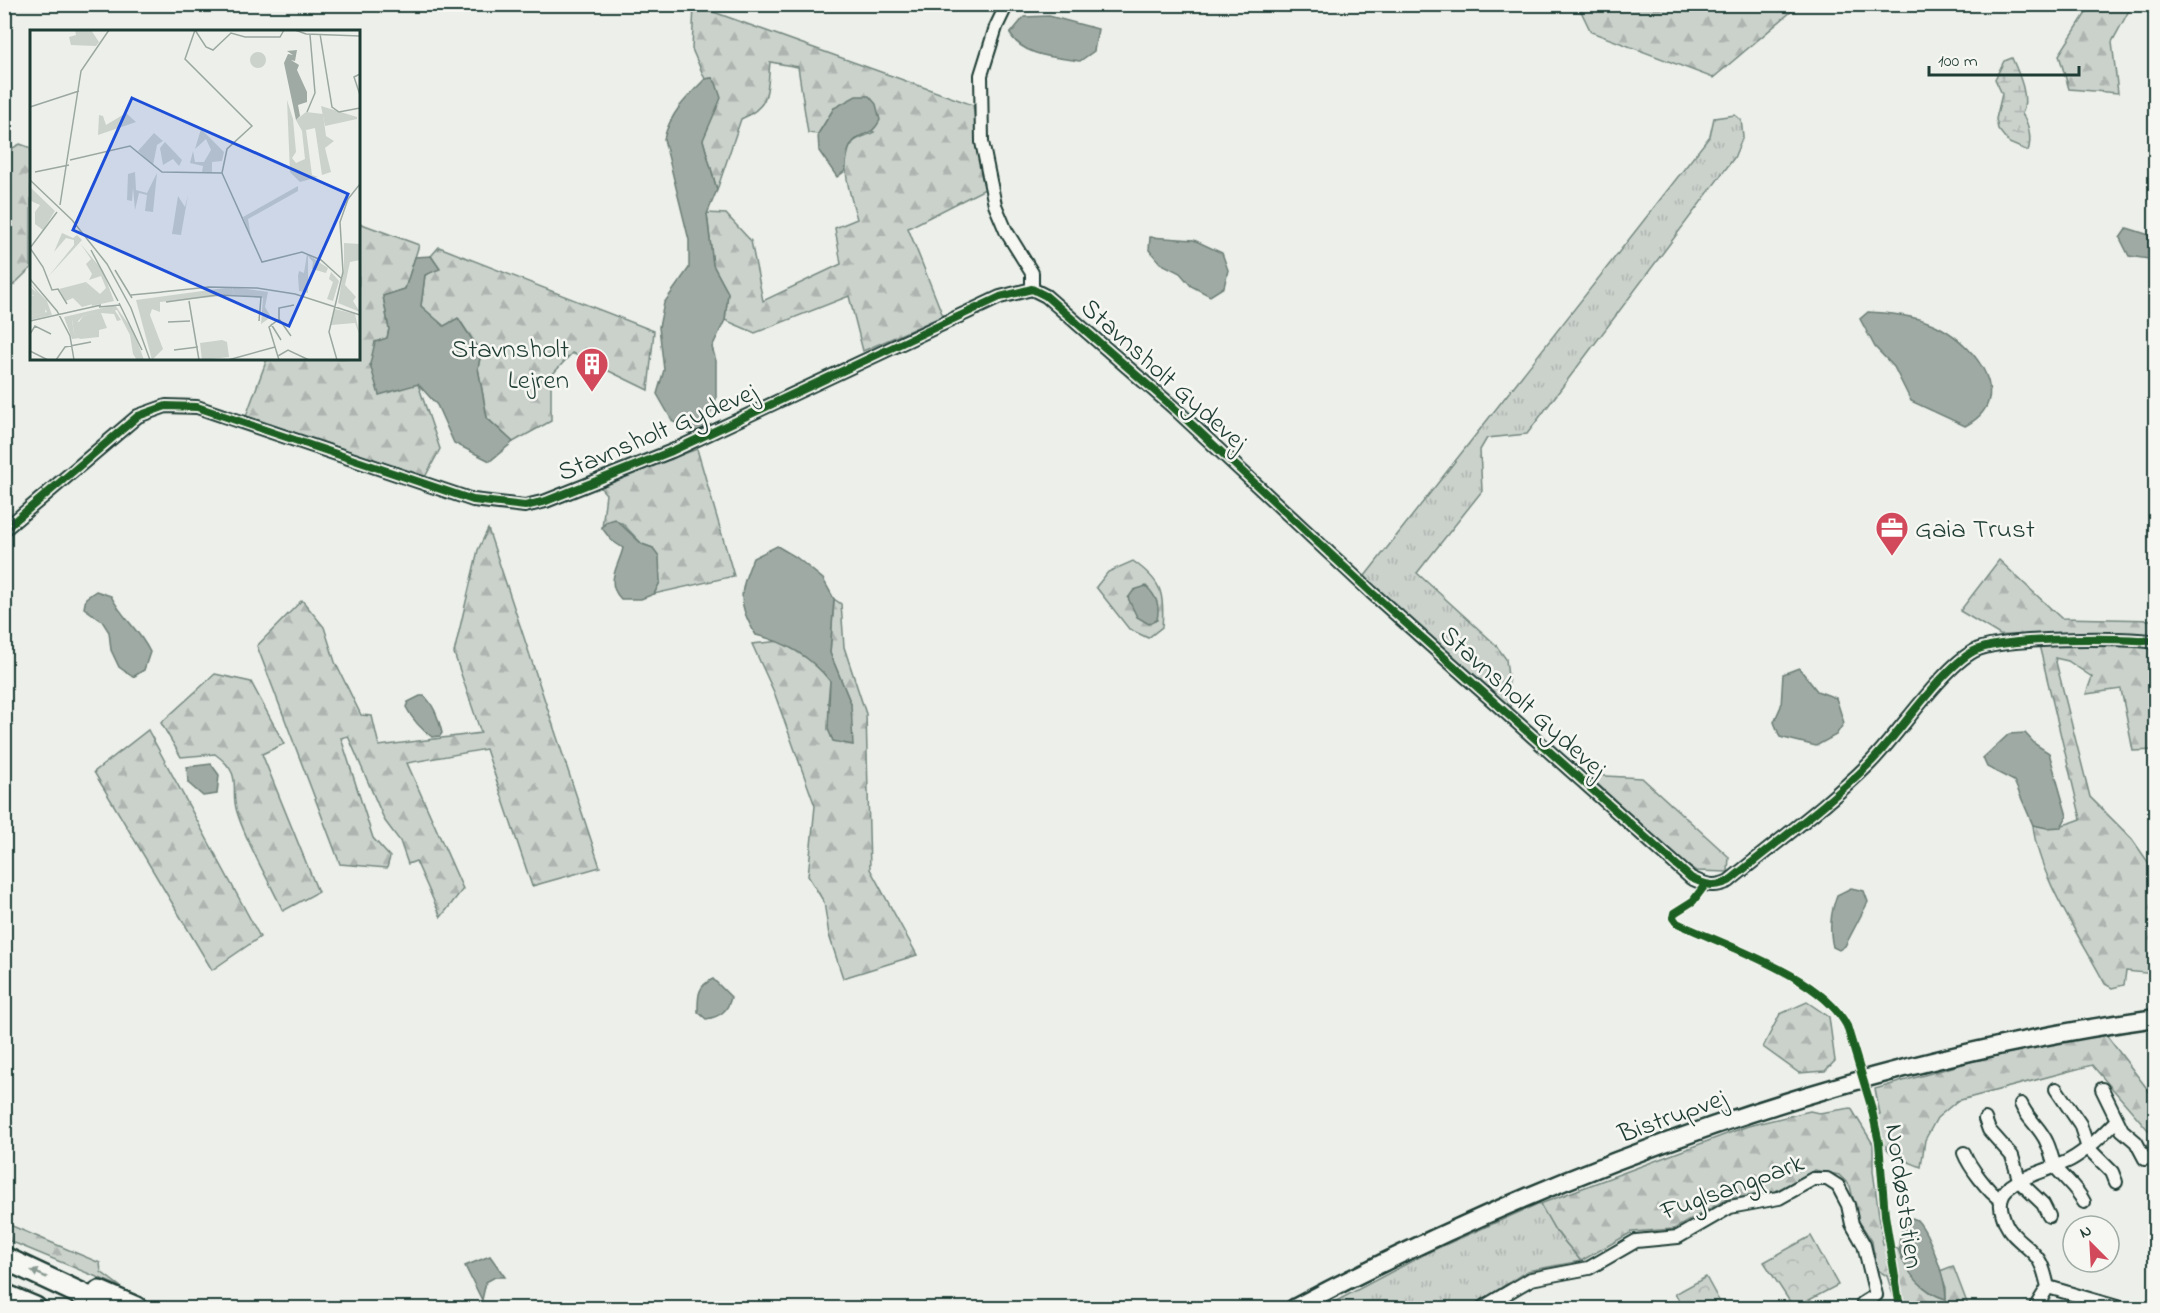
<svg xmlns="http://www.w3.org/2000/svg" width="2160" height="1313" font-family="'Indie Flower',sans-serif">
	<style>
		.grass { fill: url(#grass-tufts); stroke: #758880; stroke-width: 1.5 }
		.forest { fill: url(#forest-firs); stroke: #758880; stroke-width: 1.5 }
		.wetland { fill: url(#wetland-marsh); stroke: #758880; stroke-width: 1.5 }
		.park { fill: url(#park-crowns); stroke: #758880; stroke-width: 1.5 }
		.water { fill: #9faaa4; stroke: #6c7e77; stroke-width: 1.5 }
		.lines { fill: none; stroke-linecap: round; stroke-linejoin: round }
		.minor-casing { stroke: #1f3d34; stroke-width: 16 }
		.secondary-casing { stroke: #1f3d34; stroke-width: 21 }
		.motorway-casing { stroke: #1f3d34; stroke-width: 26 }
		.minor { stroke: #f6f6f2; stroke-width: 12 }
		.secondary { stroke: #f6f6f2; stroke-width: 16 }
		.motorway { stroke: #f6f6f2; stroke-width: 21 }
		.cycleway-casing { stroke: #f6f6f2; stroke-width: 11 }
		.cycleway { stroke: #1b5e20; stroke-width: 8 }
		.oneway { fill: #8a9a93 }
		.labels { text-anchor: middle; stroke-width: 5; stroke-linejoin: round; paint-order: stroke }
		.poi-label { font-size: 27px; fill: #1f3d34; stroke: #f6f6f2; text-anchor: end }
		.street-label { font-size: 27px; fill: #1f3d34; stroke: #f6f6f2 }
		.inset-road { fill: none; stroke: #9ba8a1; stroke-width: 1.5 }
		.view { fill: #1d4ed8; fill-opacity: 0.15; stroke: #1d4ed8; stroke-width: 3 }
		.inset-edge { fill: none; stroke: #1f3d34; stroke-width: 3 }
	</style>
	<defs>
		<pattern id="grass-tufts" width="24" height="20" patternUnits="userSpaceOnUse" patternTransform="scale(1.5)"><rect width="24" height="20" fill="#cbd2cc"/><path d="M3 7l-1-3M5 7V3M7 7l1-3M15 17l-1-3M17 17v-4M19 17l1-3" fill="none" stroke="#aeb5b0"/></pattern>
		<pattern id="forest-firs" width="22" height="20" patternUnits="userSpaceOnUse" patternTransform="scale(1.5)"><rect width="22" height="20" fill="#cbd2cc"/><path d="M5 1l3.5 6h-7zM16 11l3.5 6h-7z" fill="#aeb5b0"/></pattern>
		<pattern id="wetland-marsh" width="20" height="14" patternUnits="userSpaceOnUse" patternTransform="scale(1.5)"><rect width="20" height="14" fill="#cbd2cc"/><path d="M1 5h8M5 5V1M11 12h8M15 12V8" fill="none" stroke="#aeb5b0"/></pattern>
		<pattern id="park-crowns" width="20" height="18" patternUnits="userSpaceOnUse" patternTransform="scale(1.5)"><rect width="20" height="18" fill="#cbd2cc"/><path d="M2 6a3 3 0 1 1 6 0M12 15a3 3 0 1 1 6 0" fill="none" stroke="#aeb5b0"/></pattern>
	</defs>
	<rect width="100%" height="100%" fill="#edefea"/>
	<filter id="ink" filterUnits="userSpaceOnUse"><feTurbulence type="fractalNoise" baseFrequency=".0167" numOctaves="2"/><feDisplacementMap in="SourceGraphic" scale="12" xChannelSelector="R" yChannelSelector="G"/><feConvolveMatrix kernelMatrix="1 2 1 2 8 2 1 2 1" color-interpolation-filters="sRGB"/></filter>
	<g filter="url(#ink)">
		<g class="grass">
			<polygon points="1735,115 1741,120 1743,136 1734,158 1527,434 1487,438 1480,450 1482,491 1417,573 1495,644 1506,659 1512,713 1395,609 1365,576 1710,136 1714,118"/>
			<polygon points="1540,1203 1555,1230 1581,1261 1527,1271 1473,1306 1323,1308 1431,1251"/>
		</g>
		<g class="forest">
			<path d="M 694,5 L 973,105 L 985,189 L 908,228 L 943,316 L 863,351 L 849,296 L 755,333 L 725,320 L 728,293 L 713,265 L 707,213 L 726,214 L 751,241 L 763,301 L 841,264 L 835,228 L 857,219 C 852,200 835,154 856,140 C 861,137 868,135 874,132 L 834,108 L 818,134 L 808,133 L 798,67 L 770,62 C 767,91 771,106 741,119 L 717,190 L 703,140 L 712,78 L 705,79 L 692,49 Z"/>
			<polygon points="1578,5 1799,5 1713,78 1591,32"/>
			<polygon points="2091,5 2132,5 2112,42 2118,93 2069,89 2059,55"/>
			<polygon points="20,144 31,148 31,268 5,293 5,152"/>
			<polygon points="359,223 419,245 405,289 383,296 389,329 387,338 375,342 418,384 440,449 425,477 246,416 267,359 358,358"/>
			<polygon points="439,247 654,331 648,390 572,353 551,376 551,421 513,442 487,418 478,368 481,353 459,319 444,327 421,306 425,275 439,268 431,256"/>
			<polygon points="697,449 734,576 654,594 660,582 653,548 642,544 622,523 606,522 602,528 606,494 599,486"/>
			<polygon points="488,529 600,867 532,886 486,749 407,763 463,889 441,917 416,861 408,864 400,841 385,821 348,736 341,738 373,838 390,857 387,868 340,864 257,646 302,600 324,627 335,662 361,715 372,716 379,746 481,733 454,653 478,550"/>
			<polygon points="1999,560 2061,618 2155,620 2155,635 2119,632 2037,636 2000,635 1960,611"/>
			<path d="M 1133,561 C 1161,581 1165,592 1162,627 L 1148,638 L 1129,629 L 1096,587 L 1108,572 Z"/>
			<polygon points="834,599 841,604 844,647 866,714 870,869 917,955 843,978 829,935 824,902 808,876 815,806 774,692 752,644 781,641 817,664 830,681 828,703 851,704 830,653"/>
			<path d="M 2088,644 L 2155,646 L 2155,750 L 2133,751 L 2121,689 L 2086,694 L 2092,677 L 2068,661 L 2055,658 L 2090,797 L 2132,839 L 2155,872 L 2155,974 L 2126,971 L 2124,985 L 2112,988 L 2105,984 C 2082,940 2037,874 2033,825 C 2051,829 2063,826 2081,819 L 2039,645 Z"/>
			<path d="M 215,674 L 251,682 L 284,744 L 262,754 L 318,892 L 283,911 C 269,880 247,845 237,812 C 229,787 245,776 215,754 L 181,757 L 161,723 Z"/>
			<polygon points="148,730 260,937 212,970 94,772"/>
			<polygon points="1588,775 1642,778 1729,857 1728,872 1696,871 1680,861"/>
			<polygon points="1807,1002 1829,1017 1835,1061 1825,1071 1799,1073 1763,1047 1780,1014"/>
			<path d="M 2104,1032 L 2155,1099 L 2155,1138 L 2092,1065 L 1957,1101 L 1937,1118 L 1925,1140 L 1921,1167 C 1885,1152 1884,1154 1876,1115 L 1880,1114 L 1875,1089 L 1970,1062 Z"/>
			<path d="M 1851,1108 L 1873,1144 L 1873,1171 L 1883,1245 L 1898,1249 C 1905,1270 1924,1294 1946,1299 L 1946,1288 L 1940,1271 L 1953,1266 L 1969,1308 L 1897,1308 L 1887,1276 L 1876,1269 L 1872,1241 L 1858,1220 L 1850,1186 L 1839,1175 L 1815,1170 L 1774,1192 L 1727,1199 L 1674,1229 L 1632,1232 L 1581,1261 L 1555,1230 L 1540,1204 L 1748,1126 L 1810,1111 L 1819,1113 Z"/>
			<polygon points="5,1223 100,1263 101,1272 121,1287 5,1239"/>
		</g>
		<path class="wetland" d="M 2012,58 C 2019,74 2030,98 2022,114 C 2029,124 2032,139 2028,151 L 2009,143 L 1998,129 L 1996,119 L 2002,94 L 1995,79 L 2004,61 Z"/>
		<g class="park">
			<polygon points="1811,1236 1838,1285 1794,1308 1764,1262"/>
			<polygon points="1706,1277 1723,1308 1684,1308 1675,1294"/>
		</g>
		<g class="water">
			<path d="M 1049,16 L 1098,29 L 1094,51 L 1080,61 C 1056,57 1024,57 1010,34 L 1024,17 Z"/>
			<path d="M 712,78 L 716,83 L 721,98 L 703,140 L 717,190 L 707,214 L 713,265 L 728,293 L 725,320 L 712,347 L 716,361 L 716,399 L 705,428 L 697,431 L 673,422 L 657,394 L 664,370 L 659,327 L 664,303 L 689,268 L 689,240 L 664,139 C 670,113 687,97 705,79 Z"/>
			<path d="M 856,96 L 869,96 L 876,104 L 880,120 C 872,137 863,131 853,142 C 846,150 847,162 845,171 L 837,177 L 819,151 L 818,134 L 834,108 Z"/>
			<polygon points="2127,228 2146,234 2155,241 2155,260 2129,256 2120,238"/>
			<polygon points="1150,237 1194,240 1222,253 1228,270 1224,287 1210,296 1191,286 1180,273 1160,263 1149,250"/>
			<polygon points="431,256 440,269 425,275 421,306 444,326 458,318 481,353 478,368 487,418 513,442 490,461 454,443 437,405 418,384 379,395 370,364 375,342 387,338 389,329 383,296 405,289 415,257"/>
			<path d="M 1868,312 C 1891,313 1920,316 1941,328 C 1976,347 2017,399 1965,426 L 1911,401 L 1894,367 L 1875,347 L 1860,319 Z"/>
			<path d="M 615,519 L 642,544 L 653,548 L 659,556 L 660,582 L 654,594 L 641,599 L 621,599 C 604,582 619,566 623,548 L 611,540 L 602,528 L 606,522 Z"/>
			<path d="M 777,546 L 796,557 L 823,579 L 834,599 L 830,653 L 851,704 L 853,745 L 833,741 L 828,729 L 830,681 C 810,656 786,642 756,635 C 736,603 740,591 753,558 Z"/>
			<path d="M 1146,586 C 1157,597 1160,605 1157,620 L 1149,624 L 1137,617 L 1128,598 L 1134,590 Z"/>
			<path d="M 96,591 L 111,596 C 122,618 139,629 150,652 L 144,670 L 133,677 L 119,667 L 111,650 L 109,632 L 102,621 L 84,608 L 86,598 Z"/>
			<polygon points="1799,668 1817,691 1836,698 1844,723 1836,735 1816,746 1780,737 1774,722 1781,706 1783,674"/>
			<path d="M 420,696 L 424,696 C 434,704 439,720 442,733 L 440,736 L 432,737 C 421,729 412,719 406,707 L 408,702 Z"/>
			<polygon points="2025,733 2035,744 2049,753 2067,816 2061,827 2047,828 2033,825 2014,781 1987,767 1983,758 2009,734"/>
			<polygon points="211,764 219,775 217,794 203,796 188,783 187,767"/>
			<path d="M 1851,888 L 1864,891 L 1868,902 L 1845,946 L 1839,950 L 1833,947 C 1829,930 1831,911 1837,895 Z"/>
			<path d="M 713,979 L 731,997 C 728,1011 720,1017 706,1019 L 698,1012 C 698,997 697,986 713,979 Z"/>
			<path d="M 1912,1218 L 1917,1220 C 1930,1234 1946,1280 1946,1299 C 1915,1291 1880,1244 1912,1218 Z"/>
			<polygon points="490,1256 505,1277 495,1277 486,1282 482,1300 465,1266"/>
		</g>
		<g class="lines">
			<g class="minor-casing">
				<g id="minor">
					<polyline points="1007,4 996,27 981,75 982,142 995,205 1006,231 1032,273 1032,289"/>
					<path d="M 4,530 L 138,416 L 166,406 L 197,407 L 473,500 L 525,506 L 546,501 L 672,451 L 1000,297 L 1032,289 L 1046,296 L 1173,407 L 1371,592 L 1691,878 C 1706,885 1714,888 1729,881 C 1775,843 1827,806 1869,764 C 1899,734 1941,669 1974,651 C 2001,637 2123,637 2156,642"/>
					<polyline points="2056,1089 2080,1124 2088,1148 2112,1172 2116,1182"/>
					<polyline points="2102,1089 2122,1130 2136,1142 2145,1159"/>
					<path d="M 2021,1104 C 2027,1119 2041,1128 2047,1143 C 2051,1151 2052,1162 2057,1169 C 2067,1181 2077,1188 2084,1202"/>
					<polyline points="1985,1119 1989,1130 2012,1156 2020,1182 2043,1204 2049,1216"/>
					<path d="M 1964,1153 C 1969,1166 1989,1193 2000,1199"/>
					<polyline points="2048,1287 2120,1308"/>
					<polyline points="1482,1308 1531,1279 1589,1268 1636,1241 1678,1237 1730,1207 1779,1198 1813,1179 1827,1179 1838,1186 1848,1205 1852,1224 1864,1245 1876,1295 1863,1303 1866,1308"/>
					<path d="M 2035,1308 L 2048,1287 C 2045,1275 2043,1263 2034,1254 C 2024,1243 2012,1237 2006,1224 C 2001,1212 1997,1199 2007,1189 C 2023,1175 2051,1170 2070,1160 C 2088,1150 2102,1135 2116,1121"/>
				</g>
			</g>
			<g class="secondary-casing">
				<path id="secondary" d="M 1294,1308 C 1558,1168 1859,1059 2156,1018"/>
			</g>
			<g class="motorway-casing">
				<g id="motorway">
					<polyline points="4,1258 111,1308"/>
					<polyline points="99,1292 136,1308"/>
					<polyline points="4,1295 35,1308"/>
				</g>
			</g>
			<use href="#minor" class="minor"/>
			<use href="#secondary" class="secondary"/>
			<use href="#motorway" class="motorway"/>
			<g class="cycleway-casing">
				<g id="cycleway">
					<path d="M 4,530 L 138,416 L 166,406 L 197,407 L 473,500 L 525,506 L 546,501 L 672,451 L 1000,297 L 1032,289 L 1046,296 L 1173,407 L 1371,592 L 1691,878 C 1706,885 1714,888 1729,881 C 1775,843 1827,806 1869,764 C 1899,734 1941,669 1974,651 C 2001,637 2123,637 2156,642"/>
					<path d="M 1705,885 L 1693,901 L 1674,913 L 1673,918 L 1677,923 C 1728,947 1821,976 1847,1026 L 1871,1106 L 1879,1143 L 1885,1215 L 1900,1308"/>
				</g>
			</g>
			<use href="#cycleway" class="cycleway"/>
		</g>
		<defs><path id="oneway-solid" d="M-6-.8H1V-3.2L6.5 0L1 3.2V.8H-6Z" transform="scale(1.5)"/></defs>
		<use class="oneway" href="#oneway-solid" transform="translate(39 1274) rotate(-156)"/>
	</g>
	<defs>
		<g id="building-pin" transform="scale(1.725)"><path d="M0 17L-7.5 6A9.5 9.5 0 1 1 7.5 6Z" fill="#d1495b" stroke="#f6f6f2"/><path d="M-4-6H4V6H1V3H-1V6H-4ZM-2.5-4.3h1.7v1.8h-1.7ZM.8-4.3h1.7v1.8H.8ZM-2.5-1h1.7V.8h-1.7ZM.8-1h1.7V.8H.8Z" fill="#fff"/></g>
		<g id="office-pin" transform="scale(1.725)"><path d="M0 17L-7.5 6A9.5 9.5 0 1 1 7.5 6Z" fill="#d1495b" stroke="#f6f6f2"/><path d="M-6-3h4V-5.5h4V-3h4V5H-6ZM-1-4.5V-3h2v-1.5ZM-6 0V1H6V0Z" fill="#fff"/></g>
	</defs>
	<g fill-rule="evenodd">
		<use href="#building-pin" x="592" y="364"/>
		<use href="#office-pin" x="1892" y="528"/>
	</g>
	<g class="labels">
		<g class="poi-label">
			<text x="569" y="357">Stavnsholt<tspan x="569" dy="31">Lejren</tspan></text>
			<text x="1915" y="537" text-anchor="start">Gaia Trust</text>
		</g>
		<g class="street-label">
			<text transform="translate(1165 374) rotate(42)" y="9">Stavnsholt Gydevej</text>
			<text transform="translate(657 431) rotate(-23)" y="9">Stavnsholt Gydevej</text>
			<text transform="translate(1524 701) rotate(42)" y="9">Stavnsholt Gydevej</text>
			<text transform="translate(1672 1115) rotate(-20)" y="9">Bistrupvej</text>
			<text transform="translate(1732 1186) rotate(-20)" y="9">Fuglsangpark</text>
			<text transform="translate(1905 1196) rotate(82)" y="9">Nordøststien</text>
		</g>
	</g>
	<g transform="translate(30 30)">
		<rect width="330" height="330" fill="#edefea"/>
		<path d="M 291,76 L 327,87 L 327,89 L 295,96 ZM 268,156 L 268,161 L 218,189 L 221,207 L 213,187 ZM 0,257 L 17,271 L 15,283 L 0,286 L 4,265 L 0,266 ZM 202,257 L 204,265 L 130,272 L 130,282 L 122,279 L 120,285 L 133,319 L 122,330 L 106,270 ZM 84,279 L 91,290 L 87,291 L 84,284 L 71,283 L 77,298 L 69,300 L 69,307 L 50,309 L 44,303 L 42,289 L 49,292 L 53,286 ZM 305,279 L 325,284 L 330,306 L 325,293 L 301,295 Z" fill="#cbd2cc"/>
		<path d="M 45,0 L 61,0 L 69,12 L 66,16 L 41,15 L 39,7 L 46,5 ZM220 30a8 8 0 1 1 16 0a8 8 0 1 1-16 0ZM 257,70 L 263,89 L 266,122 L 262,128 L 266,133 L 275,129 L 272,101 L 266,90 L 276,82 L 293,84 L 296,106 L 304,111 L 295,118 L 301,142 L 292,145 L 285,98 L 276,100 L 282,145 L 288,147 L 270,152 L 260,142 ZM 96,83 L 106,92 L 68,105 L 69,85 L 73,86 L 76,95 ZM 171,99 L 194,122 L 192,131 L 182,132 L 182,142 L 172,142 L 173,136 L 160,133 L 163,121 L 165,132 L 174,132 L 181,120 L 176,109 L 165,119 ZM 124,103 L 133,111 L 127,115 L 123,135 L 108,121 ZM 135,112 L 152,130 L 149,136 L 143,129 L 133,135 L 130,118 ZM 105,142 L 106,160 L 117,163 L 127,143 L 123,182 L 115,181 L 117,165 L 109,163 L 105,180 L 103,158 L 102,171 L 97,170 L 98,144 ZM 0,157 L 25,181 L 13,200 L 5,194 L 5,182 L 10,175 L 1,171 ZM 158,165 L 151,205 L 142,204 L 148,166 L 155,177 ZM 32,203 L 43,208 L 47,205 L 52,210 L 18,247 L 44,215 L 44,210 L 36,208 L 24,222 ZM 50,213 L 73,241 L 84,271 L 62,276 L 56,252 L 70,264 L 76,258 L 71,246 L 59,250 L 62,244 L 56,234 L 61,229 ZM 314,213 L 330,214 L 330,230 L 320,232 L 315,255 L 326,267 L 323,271 L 330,282 L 308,273 L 314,238 ZM 277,224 L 298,238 L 296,243 L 282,239 L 283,232 L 278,226 L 278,263 L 269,261 L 268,246 L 269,241 L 274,243 ZM 301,242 L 309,251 L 303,271 L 297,269 L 303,252 L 299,249 ZM 0,253 L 17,271 L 22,285 L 0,290 L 0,286 L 17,282 L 8,265 L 8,276 L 0,278 L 0,266 L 8,265 ZM 202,257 L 238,262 L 235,277 L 241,287 L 231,294 L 233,268 L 204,265 ZM 85,275 L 104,302 L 114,330 L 107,330 L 103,324 L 100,305 L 87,280 L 53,286 L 47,292 L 42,290 L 44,303 L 50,308 L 42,309 L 34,287 Z" fill="#cbd2cc"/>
		<path d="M 56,252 L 63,274 L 52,277 L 43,268 L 36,271 L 29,259 Z" fill="#cbd2cc"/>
		<path d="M 192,310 L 197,312 L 199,327 L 172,330 L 170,313 Z" fill="#cbd2cc"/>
		<path d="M 267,20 L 265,31 L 261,30 L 269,35 L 267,40 L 277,62 L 277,72 L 268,75 L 270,86 L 266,90 L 254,33 L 258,24 L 263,25 L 257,21 Z" fill="#9faaa4"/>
		<path class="inset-road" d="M 165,0 L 155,29 L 222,96 L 197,119 L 192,143 L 232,232 L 272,222 L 291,230 L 312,249M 165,0 L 176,17 L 183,20 L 201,3 L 215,7 L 250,7 L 254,0M 265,0 L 276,4 L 330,6M 290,4 L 302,77 L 309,82 L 330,78M 330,44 L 324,47 L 330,65M 0,77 L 49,61M 277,82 L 285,63 L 280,5M 40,130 L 100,116 L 132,142 L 192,143M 5,142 L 39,135M 0,150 L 42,190 L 77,234 L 101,278 L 120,330M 30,175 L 51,41 L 79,0M 0,218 L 13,237 L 22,260 L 28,259 L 37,274M 0,218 L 27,182M 61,220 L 88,271M 85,240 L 102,268M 0,249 L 27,281 L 40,306 L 44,330M 131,262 L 179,257 L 227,258 L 265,264 L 330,285M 101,265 L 133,262M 159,271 L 169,330M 136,272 L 187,265 L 231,267 L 229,291M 89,273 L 112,320M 69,277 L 90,275M 249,289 L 261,306M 0,291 L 71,275M 138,292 L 160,291M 241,294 L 251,310M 0,304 L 5,296 L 21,304M 144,320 L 168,317M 0,321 L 18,330M 248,326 L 258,320 L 279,330M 26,330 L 35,317 L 61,312M 198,330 L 245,317M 249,330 L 239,297 L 249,289 L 249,278 L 264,275M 307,330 L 299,302 L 313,242 L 310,192 L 318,169 L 330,154"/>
		<path class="view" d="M 102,68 L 318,164 L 259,296 L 43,200 Z"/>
		<rect width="330" height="330" class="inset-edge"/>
	</g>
	<rect width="2160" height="1313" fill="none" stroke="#f6f6f2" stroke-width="24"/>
	<rect x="12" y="12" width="2136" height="1289" fill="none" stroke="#1f3d34" stroke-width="2" filter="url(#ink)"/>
	<g transform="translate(2091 1244) rotate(336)"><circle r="28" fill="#f6f6f2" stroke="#a0aca6" stroke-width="1.5"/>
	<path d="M0-4.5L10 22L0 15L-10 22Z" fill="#d1495b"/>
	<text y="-9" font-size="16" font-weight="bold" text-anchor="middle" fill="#1f3d34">N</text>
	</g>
	<path d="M1929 66v9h150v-9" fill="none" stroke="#1f3d34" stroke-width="3"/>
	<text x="1938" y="66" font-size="18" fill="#1f3d34" stroke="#f6f6f2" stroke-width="4.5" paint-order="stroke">100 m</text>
</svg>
